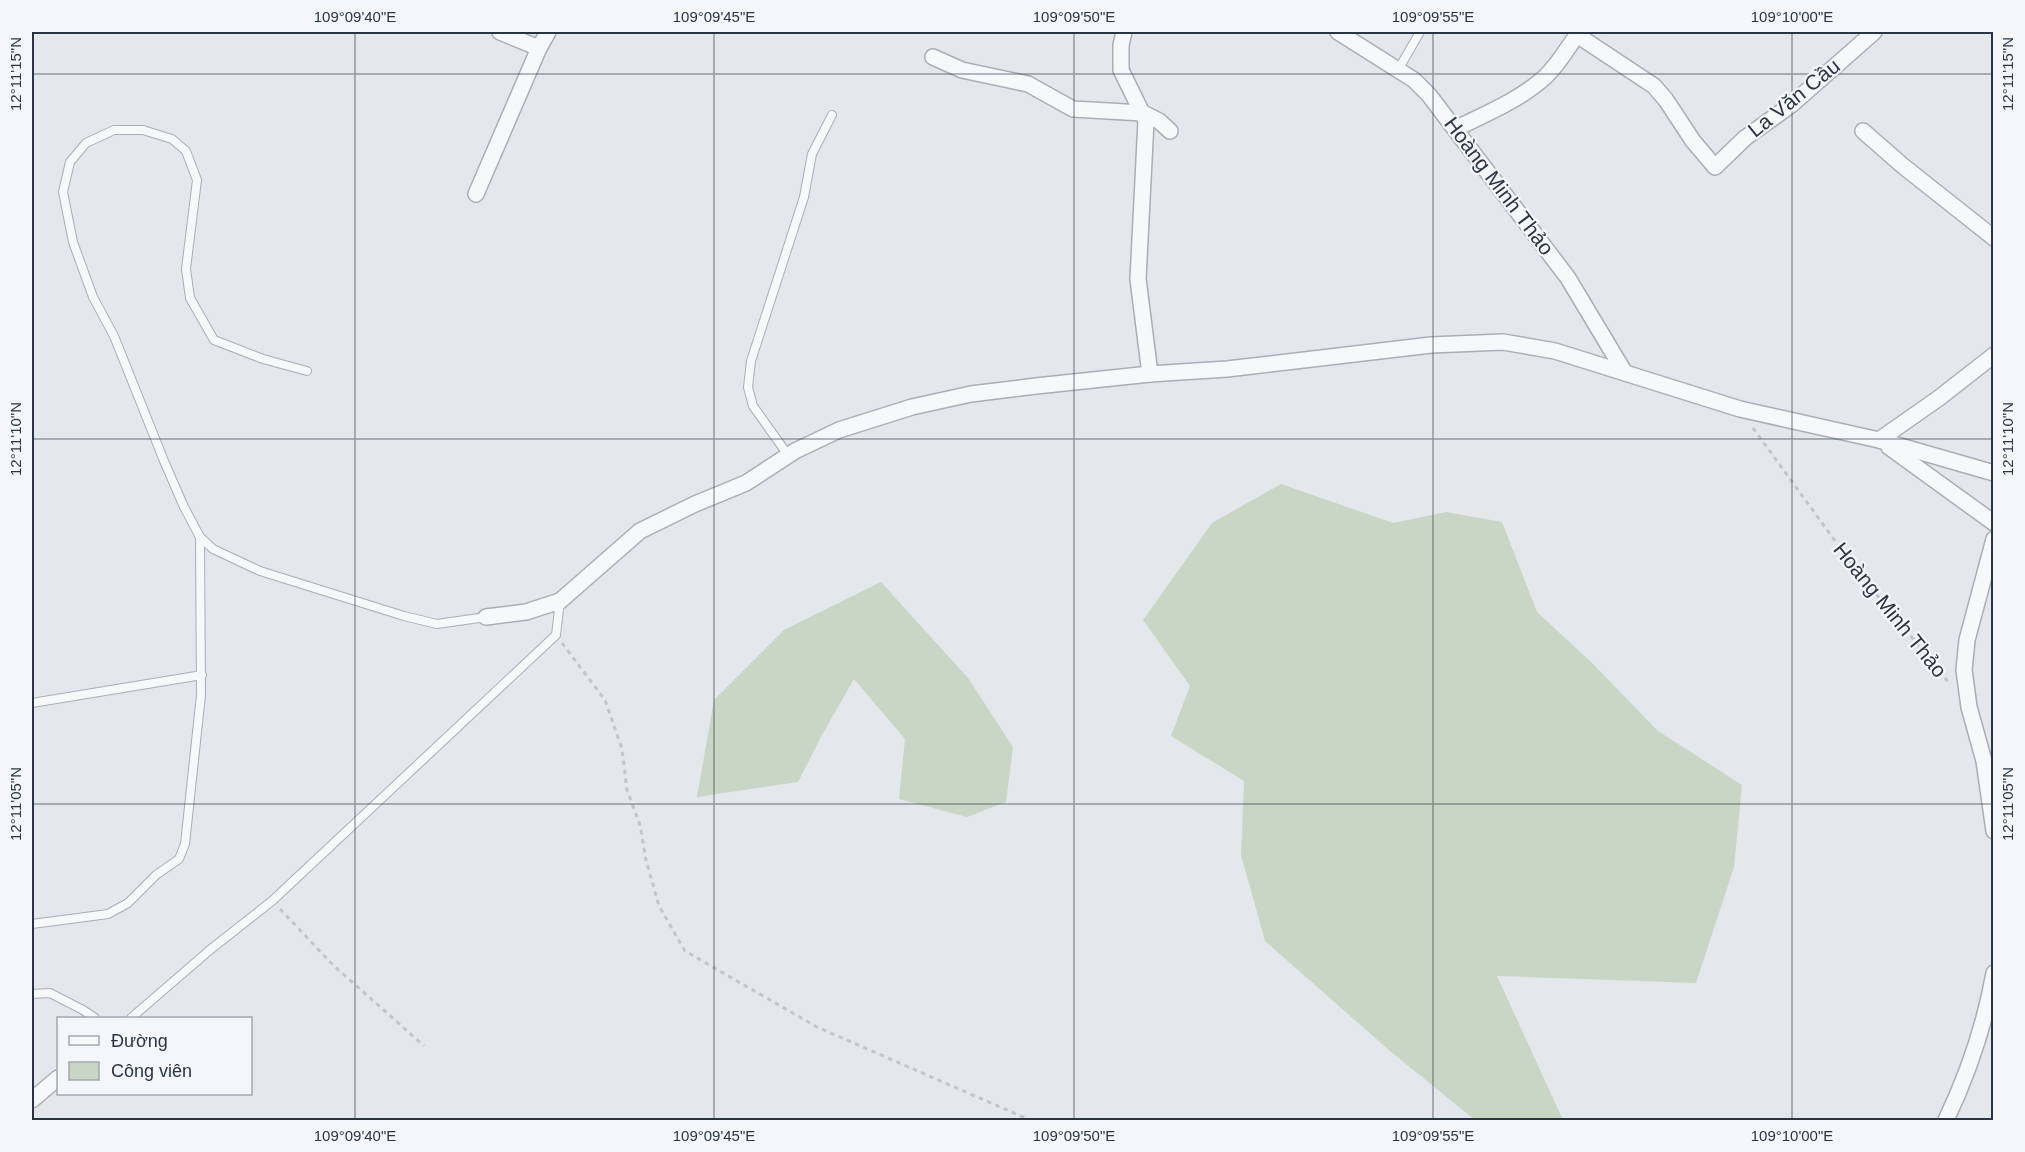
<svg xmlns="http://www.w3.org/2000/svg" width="2025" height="1152" font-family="Helvetica,sans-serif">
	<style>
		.green { fill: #c9d6c5 }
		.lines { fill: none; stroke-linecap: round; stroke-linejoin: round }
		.lane-casing { stroke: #a9aeb7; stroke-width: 10 }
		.street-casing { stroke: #a9aeb7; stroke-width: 18 }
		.path { stroke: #c2c5cb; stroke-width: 3; stroke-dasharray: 4.5 4.5; stroke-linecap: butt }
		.lane { stroke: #f7f8fa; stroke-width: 8 }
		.street { stroke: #f7f8fa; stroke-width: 15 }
		.ticks { fill: none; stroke: #2b3445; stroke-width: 1.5; stroke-opacity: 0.45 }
		.labels { text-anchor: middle; stroke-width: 4.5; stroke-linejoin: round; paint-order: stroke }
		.street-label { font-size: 21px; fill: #2b3445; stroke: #f4f6f9 }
		.neatline { fill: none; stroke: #2b3445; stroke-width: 2 }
		.ticks-label { font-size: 15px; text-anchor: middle; fill: #2b3445 }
	</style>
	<rect width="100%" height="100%" fill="#e4e7ec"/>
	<g class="green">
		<polygon points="1281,484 1393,523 1446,512 1502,522 1537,612 1591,662 1658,731 1742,785 1734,867 1696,983 1497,976 1563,1120 1475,1120 1390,1051 1265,941 1241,855 1244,781 1171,736 1190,686 1143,620 1212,523"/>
		<polygon points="881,582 968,678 1013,747 1006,802 967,817 899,799 905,739 854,679 822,735 798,782 697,797 714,700 784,630"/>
	</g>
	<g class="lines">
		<g class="lane-casing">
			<g id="lane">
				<polyline points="1398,70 1420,32"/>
				<polyline points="307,371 263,359 214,340 190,298 186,269 197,180 186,151 172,139 143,130 114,130 86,143 70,162 63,192 73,242 93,297 114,336 164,461 184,507 200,537 213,549 260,571 404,616 437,624 486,617"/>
				<polyline points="788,455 753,406 748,387 751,361 804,197 812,154 832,115"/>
				<polyline points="32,703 202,675"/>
				<polyline points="32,924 108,914 128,903 156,875 179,859 185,844 201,695 200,537"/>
				<polyline points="32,994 50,993 83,1010 95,1018"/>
				<polyline points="131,1018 211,949 272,901 556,635 560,601"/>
			</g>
		</g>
		<g class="street-casing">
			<g id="street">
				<polyline points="500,32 539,48"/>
				<polyline points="1124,32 1121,45 1121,70 1146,121 1138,279 1150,374"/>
				<polyline points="1338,32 1414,80 1429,95 1568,278 1625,373"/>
				<polyline points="1577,35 1654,86 1666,100 1693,141 1715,167 1745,138 1791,105 1874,32"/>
				<polyline points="933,57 962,70 1028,84 1073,109 1143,113 1159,121 1170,131"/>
				<path d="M 1455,129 C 1485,114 1520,100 1545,77 C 1559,64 1568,47 1579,32"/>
				<polyline points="1863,131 1903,166 1994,238"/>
				<polyline points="476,194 539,48 548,32"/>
				<polyline points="1879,440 1939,398 1994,355"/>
				<polyline points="1889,447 1994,523"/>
				<polyline points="1994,539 1967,640 1964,670 1969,707 1984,761 1994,831"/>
				<polyline points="486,617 526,612 560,601 640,531 695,504 746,483 795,451 839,430 912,407 971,394 1036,386 1150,374 1227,369 1431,345 1503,342 1555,351 1740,409 1879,440 1994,473"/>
				<polyline points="32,1100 58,1078"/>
				<path d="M 1946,1120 C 1968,1074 1985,1023 1994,973"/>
			</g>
		</g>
		<g class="path">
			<polyline points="1753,428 1854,567 1950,684"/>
			<polyline points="562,643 605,700 622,749 627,790 640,825 646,860 659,906 685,951 817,1027 1030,1120"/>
			<polyline points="280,909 333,965 424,1046"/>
		</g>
		<use href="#lane" class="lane"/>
		<use href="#street" class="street"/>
	</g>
	<path class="ticks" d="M 355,32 L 355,1120M 714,32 L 714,1120M 1074,32 L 1074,1120M 1433,32 L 1433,1120M 1792,32 L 1792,1120M 32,74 L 1994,74M 32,439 L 1994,439M 32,804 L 1994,804"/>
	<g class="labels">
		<g class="street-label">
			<text transform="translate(1794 98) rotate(-39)" y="7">La Văn Cầu</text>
			<text transform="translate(1499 186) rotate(53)" y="7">Hoàng Minh Thảo</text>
			<text transform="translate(1890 610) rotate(51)" y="7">Hoàng Minh Thảo</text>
		</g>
	</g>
	<rect width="2025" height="1152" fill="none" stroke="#f4f6f9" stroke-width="66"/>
	<rect x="57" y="1017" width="195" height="78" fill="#f4f6f9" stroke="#a4a8b1" stroke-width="1.5"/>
	<rect x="69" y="1036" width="30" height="9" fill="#f7f8fa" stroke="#a4a8b1" stroke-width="1.5"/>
	<text x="111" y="1047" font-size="18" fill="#2b3445">Đường</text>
	<rect x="69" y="1062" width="30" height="18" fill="#c9d6c5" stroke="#a4a8b1" stroke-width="1.5"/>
	<text x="111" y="1077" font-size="18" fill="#2b3445">Công viên</text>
	<rect x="33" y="33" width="1959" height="1086" class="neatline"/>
	<g class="ticks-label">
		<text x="355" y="22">109°09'40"E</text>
		<text x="714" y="22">109°09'45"E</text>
		<text x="1074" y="22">109°09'50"E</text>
		<text x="1433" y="22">109°09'55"E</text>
		<text x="1792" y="22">109°10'00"E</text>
		<text transform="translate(16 74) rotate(-90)" y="5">12°11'15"N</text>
		<text transform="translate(2008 74) rotate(-90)" y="5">12°11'15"N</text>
		<text transform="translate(16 439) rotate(-90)" y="5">12°11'10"N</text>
		<text transform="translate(2008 439) rotate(-90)" y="5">12°11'10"N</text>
		<text transform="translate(16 804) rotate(-90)" y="5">12°11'05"N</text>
		<text transform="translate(2008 804) rotate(-90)" y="5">12°11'05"N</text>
		<text x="355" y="1141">109°09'40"E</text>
		<text x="714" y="1141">109°09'45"E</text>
		<text x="1074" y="1141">109°09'50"E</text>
		<text x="1433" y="1141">109°09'55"E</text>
		<text x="1792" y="1141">109°10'00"E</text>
	</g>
</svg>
